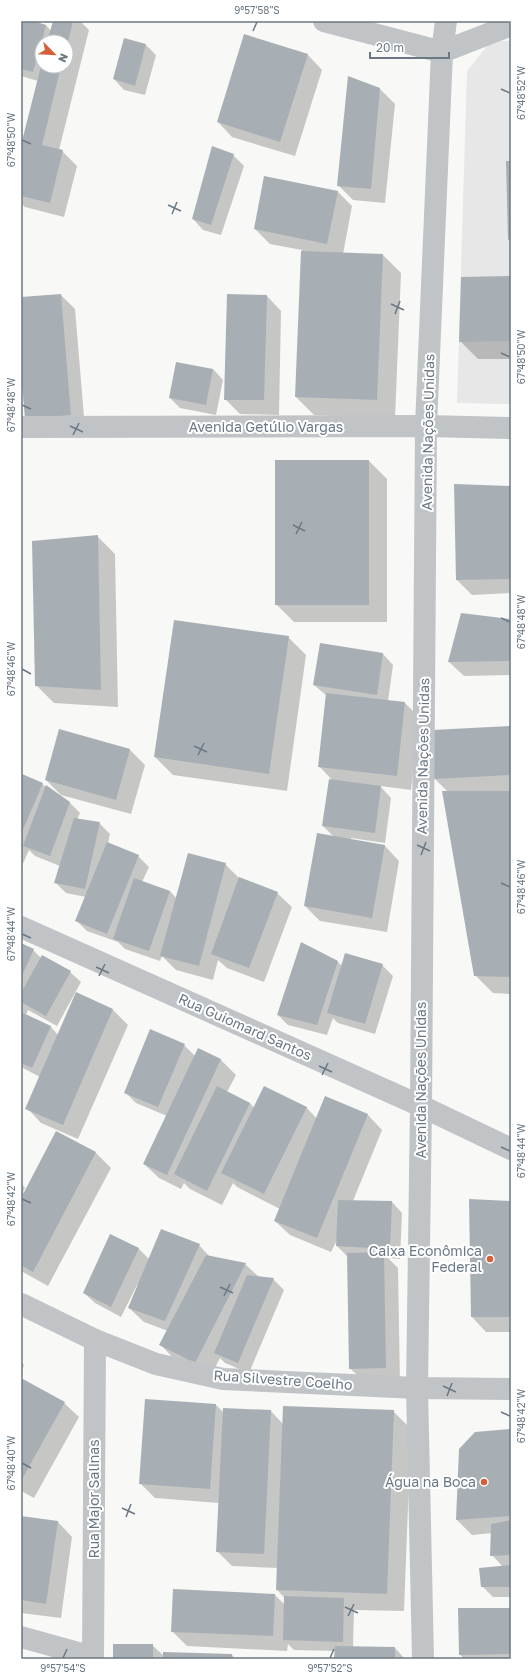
<svg xmlns="http://www.w3.org/2000/svg" width="532" height="1680" font-family="'Golos Text',sans-serif">
	<style>
		.built { fill: #e6e7e6 }
		.shadow { fill: #0003; fill-rule: evenodd }
		.building { fill: #a8afb4 }
		.lines { fill: none; stroke-linecap: round; stroke-linejoin: round }
		.minor { stroke: #c0c4c7; stroke-width: 22 }
		.tertiary { stroke: #c0c4c7; stroke-width: 22 }
		.ticks { fill: none; stroke: #6a7884; stroke-width: 1.5 }
		.poi-dot { fill: #d55f39; stroke: #fff; stroke-width: 1.5 }
		.labels { text-anchor: middle; stroke-width: 4; stroke-linejoin: round; paint-order: stroke }
		.street-label { font-size: 14px; fill: #6a7884; stroke: #fff }
		.poi-label { font-size: 14px; fill: #6a7884; stroke: #fff; text-anchor: end }
		.neatline { fill: none; stroke: #6a7884; stroke-width: 1.5 }
		.ticks-label { font-size: 10px; text-anchor: middle; fill: #6a7884 }
	</style>
	<rect width="100%" height="100%" fill="#f8f8f6"/>
	<polygon class="built" points="491,41 511,41 511,404 457,403 467,71"/>
	<g class="shadow">
		<path d="M 21,21 L 30,21 L 46,25 L 51,31 L 54,21 L 80,21 L 89,30 L 59,150 L 62,151 L 77,166 L 64,217 L 25,207 L 21,204 L 21,149 L 38,81 L 21,76 ZM 42,42 L 66,42 L 66,66 L 42,66 Z"/>
		<polygon points="146,45 156,55 145,95 124,90 114,79"/>
		<polygon points="308,55 322,70 295,156 232,137 218,122"/>
		<polygon points="380,89 395,104 385,203 353,200 338,185"/>
		<polygon points="233,155 244,166 221,235 203,230 193,219"/>
		<polygon points="337,191 352,206 343,254 383,255 401,273 395,418 314,415 296,397 302,250 270,244 255,229"/>
		<polygon points="511,277 511,359 478,359 460,341"/>
		<polygon points="61,295 75,309 85,429 40,433 21,359 21,298"/>
		<polygon points="267,296 281,311 279,415 240,414 225,399"/>
		<polygon points="213,369 223,380 216,415 180,408 170,398"/>
		<polygon points="276,461 369,461 387,479 387,622 294,622 276,604"/>
		<polygon points="511,487 511,593 472,595 457,580"/>
		<polygon points="97,536 115,554 118,707 54,703 36,685"/>
		<polygon points="511,620 511,675 464,676 449,662"/>
		<polygon points="288,637 306,655 287,791 173,775 155,757"/>
		<polygon points="321,645 383,654 393,665 388,701 405,703 419,717 411,790 380,786 391,798 385,843 351,838 351,840 385,846 399,861 387,932 320,921 305,906 335,838 323,826 333,781 319,766 327,696 314,685"/>
		<polygon points="511,727 511,994 493,993 475,975 448,792 435,779"/>
		<polygon points="60,730 130,750 145,765 131,814 61,795 46,780"/>
		<polygon points="21,778 42,784 69,802 80,813 77,820 99,823 110,834 108,843 138,856 149,867 142,882 170,891 176,898 225,864 240,879 277,893 292,907 264,982 227,968 218,960 213,980 176,970 162,956 160,961 125,949 118,942 87,931 76,920 86,897 66,893 55,882 60,866 35,856 29,850 21,868"/>
		<polygon points="21,944 33,950 41,958 70,972 81,982 57,1026 28,1010 26,1015 51,1027 58,1035 76,994 113,1010 128,1025 78,1139 41,1123 27,1108 40,1077 21,1067"/>
		<polygon points="337,961 342,966 382,965 393,976 375,1034 338,1023 333,1018 327,1035 288,1025 278,1015"/>
		<polygon points="184,1045 195,1056 198,1050 221,1060 236,1075 227,1092 250,1103 254,1108 264,1087 307,1108 317,1119 368,1115 382,1130 353,1201 392,1202 402,1213 400,1259 388,1258 398,1268 400,1383 365,1383 350,1368 348,1257 337,1246 337,1240 331,1252 290,1235 275,1221 280,1209 237,1187 233,1183 222,1205 190,1189 184,1183 181,1189 159,1178 144,1164 167,1116 136,1103 125,1092"/>
		<polygon points="57,1132 96,1153 111,1168 48,1286 21,1271 21,1183 25,1188 23,1192 25,1193"/>
		<polygon points="470,1200 511,1202 511,1332 486,1332 472,1317"/>
		<polygon points="111,1236 139,1249 149,1259 199,1245 210,1257 245,1264 259,1277 273,1279 284,1290 249,1373 225,1363 220,1358 210,1377 175,1360 161,1345 168,1331 144,1322 129,1308 138,1285 137,1285 121,1317 95,1303 84,1293"/>
		<polygon points="21,1362 24,1365 21,1373"/>
		<polygon points="21,1379 64,1403 79,1417 34,1498 21,1491"/>
		<polygon points="216,1405 224,1413 271,1411 283,1424 393,1411 411,1429 404,1611 354,1610 353,1647 395,1648 405,1659 335,1659 336,1651 294,1650 288,1644 287,1651 187,1646 172,1631 275,1595 285,1605 285,1598 277,1590 278,1568 232,1566 217,1551 219,1503 155,1498 140,1483"/>
		<polygon points="511,1430 511,1597 493,1597 482,1586 503,1567 492,1555 492,1533 472,1535 457,1520"/>
		<polygon points="21,1517 58,1522 72,1537 61,1618 21,1613"/>
		<polygon points="511,1609 511,1659 464,1659 460,1654"/>
		<polygon points="152,1645 164,1656 232,1655 236,1659 114,1659"/>
	</g>
	<g class="building">
		<polygon points="21,21 33,21 46,25 33,72 21,69"/>
		<polygon points="53,21 73,21 67,46 66,42 47,42"/>
		<polygon points="244,34 308,54 280,142 217,122"/>
		<polygon points="124,38 146,44 135,86 113,79"/>
		<polygon points="41,66 61,66 42,145 63,150 50,203 21,196 21,145"/>
		<polygon points="348,76 380,88 371,189 337,186"/>
		<polygon points="212,146 234,154 211,225 192,219"/>
		<polygon points="506,161 511,161 511,239 508,240"/>
		<polygon points="264,176 338,191 327,244 254,229"/>
		<polygon points="301,251 383,254 377,400 295,397"/>
		<polygon points="511,276 511,341 459,342 461,277"/>
		<polygon points="61,294 71,415 25,419 21,372 21,297"/>
		<polygon points="227,294 267,295 264,400 224,400"/>
		<polygon points="176,362 213,369 206,405 169,398"/>
		<rect x="275" y="460" width="94" height="145"/>
		<polygon points="454,484 511,486 511,579 456,580"/>
		<polygon points="98,535 101,690 35,686 32,541"/>
		<polygon points="461,613 511,619 511,661 448,662"/>
		<polygon points="174,620 289,636 269,774 154,757"/>
		<polygon points="320,643 383,653 377,695 313,685"/>
		<polygon points="326,693 405,702 397,776 318,767"/>
		<polygon points="511,726 511,775 434,779 432,730"/>
		<polygon points="59,729 130,749 116,800 45,780"/>
		<polygon points="22,774 43,783 21,834 21,775"/>
		<polygon points="329,779 381,786 375,833 322,826"/>
		<polygon points="46,785 70,802 50,856 23,846"/>
		<polygon points="442,791 511,791 511,977 474,976"/>
		<polygon points="74,818 100,822 85,889 54,883"/>
		<polygon points="317,833 385,845 372,918 304,906"/>
		<polygon points="107,842 139,855 107,934 75,921"/>
		<polygon points="188,853 226,863 199,966 160,956"/>
		<polygon points="239,877 278,892 249,968 211,954"/>
		<polygon points="134,878 170,891 149,951 113,939"/>
		<polygon points="301,942 338,961 317,1025 277,1015"/>
		<polygon points="21,943 34,949 21,978"/>
		<polygon points="345,953 383,964 365,1024 327,1013"/>
		<polygon points="42,955 71,971 46,1016 21,1002 21,993"/>
		<polygon points="76,992 113,1009 63,1125 25,1109"/>
		<polygon points="21,1012 51,1026 32,1068 21,1063"/>
		<polygon points="150,1029 185,1044 158,1107 124,1093"/>
		<polygon points="198,1048 221,1059 167,1175 143,1164"/>
		<polygon points="217,1086 250,1103 207,1191 174,1174"/>
		<polygon points="264,1086 307,1107 264,1194 221,1173"/>
		<polygon points="325,1096 368,1114 317,1238 274,1221"/>
		<polygon points="56,1131 96,1152 33,1272 21,1265 21,1198"/>
		<polygon points="469,1199 511,1201 511,1317 471,1317"/>
		<polygon points="338,1200 392,1201 390,1249 336,1246"/>
		<polygon points="161,1229 200,1244 165,1321 128,1308"/>
		<polygon points="110,1234 139,1248 111,1307 83,1293"/>
		<polygon points="384,1252 386,1368 349,1369 347,1253"/>
		<polygon points="206,1255 246,1263 195,1363 159,1345"/>
		<polygon points="247,1275 274,1278 238,1363 214,1353"/>
		<polygon points="21,1378 65,1402 21,1481"/>
		<polygon points="145,1399 216,1404 210,1489 139,1484"/>
		<polygon points="283,1406 394,1410 387,1594 276,1590"/>
		<polygon points="223,1408 271,1410 264,1554 216,1552"/>
		<polygon points="511,1429 511,1516 456,1520 459,1449 475,1432"/>
		<polygon points="21,1516 58,1521 46,1604 21,1600"/>
		<polygon points="511,1520 511,1555 490,1556 491,1524"/>
		<polygon points="511,1565 511,1587 481,1587 479,1568"/>
		<polygon points="173,1589 275,1594 273,1636 171,1632"/>
		<polygon points="284,1596 344,1598 343,1642 283,1640"/>
		<polygon points="458,1608 511,1608 511,1654 459,1655"/>
		<rect x="113" y="1644" width="40" height="15"/>
		<polygon points="335,1646 395,1647 395,1659 334,1659"/>
		<polygon points="163,1652 232,1654 232,1659 163,1659"/>
	</g>
	<g class="lines">
		<g class="minor">
			<polyline points="21,927 421,1106 511,1149"/>
			<polyline points="21,1304 95,1340 156,1364 223,1379 417,1388 511,1389"/>
			<polyline points="21,1637 93,1657"/>
			<polyline points="93,1659 95,1340"/>
		</g>
		<g class="tertiary">
			<polyline points="324,21 442,52 511,25"/>
			<polyline points="21,427 426,426 511,428"/>
			<polyline points="423,1659 417,1388 421,1106 426,426 442,52 446,21"/>
		</g>
	</g>
	<path class="ticks" d="M 253,31 L 257,22M 501,89 L 510,93M 22,140 L 31,144M 168,205 L 181,211M 172,214 L 177,202M 391,304 L 404,310M 395,314 L 400,301M 501,353 L 510,357M 22,405 L 31,409M 70,426 L 83,432M 73,435 L 79,423M 293,525 L 305,531M 296,534 L 302,522M 501,618 L 510,622M 22,669 L 31,674M 194,746 L 207,752M 198,755 L 204,743M 417,845 L 430,851M 421,855 L 426,842M 501,883 L 510,887M 22,934 L 31,938M 96,967 L 109,973M 99,976 L 105,964M 319,1066 L 332,1072M 322,1075 L 328,1063M 501,1147 L 510,1151M 22,1199 L 31,1203M 220,1287 L 233,1293M 224,1296 L 230,1284M 443,1386 L 456,1392M 447,1396 L 452,1383M 501,1412 L 510,1416M 22,1463 L 31,1468M 122,1508 L 135,1514M 126,1517 L 131,1504M 345,1607 L 358,1613M 348,1616 L 354,1604M 63,1658 L 67,1649M 330,1658 L 334,1649"/>
	<g class="poi-dot">
		<circle cx="490" cy="1259" r="4"/>
		<circle cx="484" cy="1482" r="4"/>
	</g>
	<g class="labels">
		<g class="street-label">
			<text x="266" y="432">Avenida Getúlio Vargas</text>
			<text transform="translate(428 432) rotate(-89)" y="5">Avenida Nações Unidas</text>
			<text transform="translate(423 756) rotate(-89)" y="5">Avenida Nações Unidas</text>
			<text transform="translate(245 1027) rotate(24)" y="5">Rua Guiomard Santos</text>
			<text transform="translate(421 1080) rotate(-90)" y="5">Avenida Nações Unidas</text>
			<text transform="translate(283 1380) rotate(4)" y="5">Rua Silvestre Coelho</text>
			<text transform="translate(94 1499) rotate(-90)" y="5">Rua Major Salinas</text>
		</g>
		<g class="poi-label">
			<text x="482" y="1256">Caixa Econômica<tspan x="482" dy="16">Federal</tspan></text>
			<text x="476" y="1487">Água na Boca</text>
		</g>
	</g>
	<rect width="532" height="1680" fill="none" stroke="#ffffff" stroke-width="44"/>
	<g transform="translate(54 54) rotate(114)"><circle r="19" fill="#ffffff" stroke="#c3c9ce"/>
	<path d="M0-3L7 15L0 10L-7 15Z" fill="#d55f39"/>
	<text y="-6" font-size="11" font-weight="bold" text-anchor="middle" fill="#6a7884">N</text>
	</g>
	<path d="M370 52v6h79v-6" fill="none" stroke="#6a7884" stroke-width="2"/>
	<text x="376" y="52" font-size="12" fill="#6a7884" stroke="#ffffff" stroke-width="3" paint-order="stroke">20 m</text>
	<rect x="22" y="22" width="488" height="1636" class="neatline"/>
	<g class="ticks-label">
		<text x="257" y="14">9°57'58"S</text>
		<text transform="translate(521 93) rotate(-90)" y="4">67°48'52"W</text>
		<text transform="translate(11 140) rotate(-90)" y="4">67°48'50"W</text>
		<text transform="translate(521 357) rotate(-90)" y="4">67°48'50"W</text>
		<text transform="translate(11 405) rotate(-90)" y="4">67°48'48"W</text>
		<text transform="translate(521 622) rotate(-90)" y="4">67°48'48"W</text>
		<text transform="translate(11 669) rotate(-90)" y="4">67°48'46"W</text>
		<text transform="translate(521 887) rotate(-90)" y="4">67°48'46"W</text>
		<text transform="translate(11 934) rotate(-90)" y="4">67°48'44"W</text>
		<text transform="translate(521 1151) rotate(-90)" y="4">67°48'44"W</text>
		<text transform="translate(11 1199) rotate(-90)" y="4">67°48'42"W</text>
		<text transform="translate(521 1416) rotate(-90)" y="4">67°48'42"W</text>
		<text transform="translate(11 1463) rotate(-90)" y="4">67°48'40"W</text>
		<text x="63" y="1672">9°57'54"S</text>
		<text x="330" y="1672">9°57'52"S</text>
	</g>
</svg>
